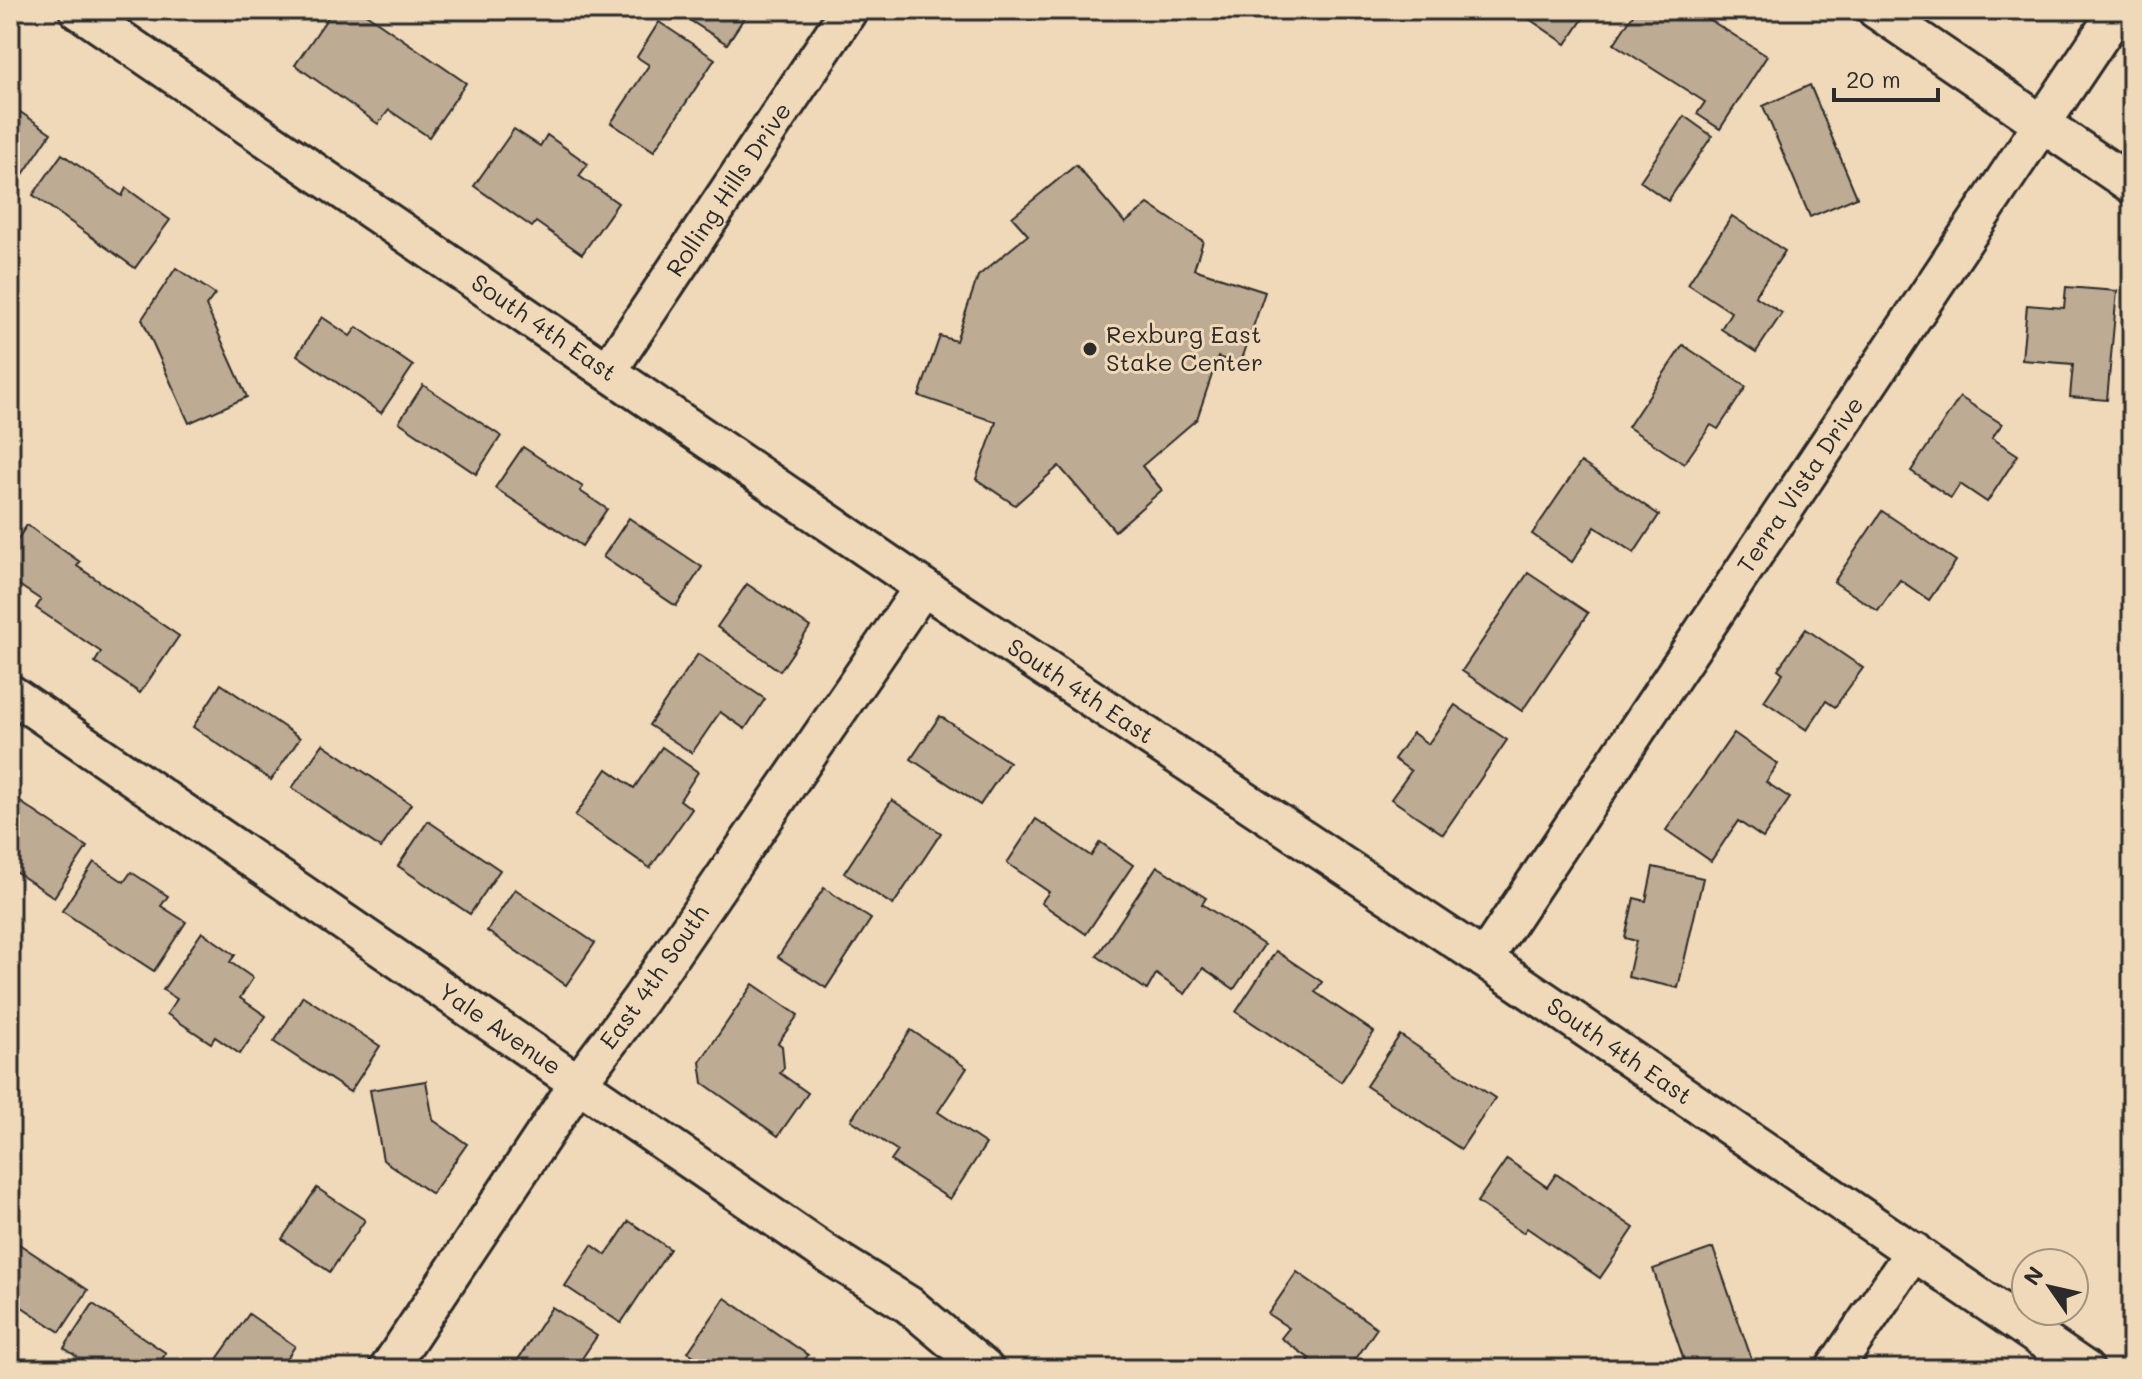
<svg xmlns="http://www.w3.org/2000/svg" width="2142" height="1379" font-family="Mali,sans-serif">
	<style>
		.building { fill: #bdab93; stroke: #2b2b2b; stroke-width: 2 }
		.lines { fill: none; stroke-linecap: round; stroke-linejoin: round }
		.street-casing { stroke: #2b2b2b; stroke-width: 42 }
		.street { stroke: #f0d9b8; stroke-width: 36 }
		.poi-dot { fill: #2b2b2b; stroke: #f0d9b8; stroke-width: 3 }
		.labels { text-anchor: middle; stroke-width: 6; stroke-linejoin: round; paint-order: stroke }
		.street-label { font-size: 24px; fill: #2b2b2b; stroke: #f0d9b8 }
		.poi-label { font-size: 24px; fill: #2b2b2b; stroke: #f0d9b8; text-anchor: start }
	</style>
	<rect width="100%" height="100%" fill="#f0d9b8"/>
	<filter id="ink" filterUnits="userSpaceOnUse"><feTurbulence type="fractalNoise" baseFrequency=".0125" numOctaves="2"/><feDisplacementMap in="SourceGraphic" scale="16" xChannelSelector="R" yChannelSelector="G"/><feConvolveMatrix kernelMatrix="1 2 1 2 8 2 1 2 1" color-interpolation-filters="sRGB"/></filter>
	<g filter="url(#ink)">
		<g class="building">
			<polygon points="210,10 233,10 226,21"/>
			<polygon points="333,10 360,10 466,83 429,137 389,110 378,124 295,65"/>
			<polygon points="674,10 740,10 746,15 727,44"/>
			<polygon points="1516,10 1589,10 1566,44"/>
			<polygon points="1636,10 1694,10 1767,56 1720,129 1697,114 1705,102 1614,44"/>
			<polygon points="659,22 715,59 654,151 611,123 649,65 637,57"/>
			<polygon points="1810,85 1857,197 1810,217 1763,106"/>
			<polygon points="10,105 51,133 13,189 10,187"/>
			<polygon points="1684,116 1712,136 1668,201 1640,181"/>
			<polygon points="514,129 540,146 547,135 588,164 579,176 618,203 582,254 536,222 532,227 474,186"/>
			<polygon points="62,154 122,196 126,188 170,220 135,268 33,195"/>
			<polygon points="1076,165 1125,223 1148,204 1203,241 1194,269 1265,292 1240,365 1218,357 1197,419 1142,466 1162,490 1115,531 1059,466 1015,505 976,479 996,422 919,396 940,336 956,341 978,276 1028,235 1012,217"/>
			<polygon points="1732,216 1785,251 1755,296 1782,313 1756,352 1721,329 1731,312 1688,284"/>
			<polygon points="176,268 215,294 206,306 247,397 189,423 142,319"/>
			<polygon points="2066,287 2117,291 2107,400 2070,397 2073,364 2022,360 2027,305 2064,308"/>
			<polygon points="322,317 350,336 357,327 413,366 381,413 297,355"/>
			<polygon points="1683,345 1746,387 1718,429 1711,425 1684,464 1628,427"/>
			<polygon points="423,385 501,436 476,474 399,422"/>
			<polygon points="1960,397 2002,424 1992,438 2018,455 1987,502 1960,484 1951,498 1911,471"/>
			<polygon points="523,447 583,487 580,491 607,509 582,546 495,488"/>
			<polygon points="1581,462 1659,515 1634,553 1595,527 1572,562 1532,534"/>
			<polygon points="1882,511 1956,561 1929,600 1900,580 1878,611 1834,582"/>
			<polygon points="629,518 702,567 676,606 603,557"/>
			<polygon points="27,525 80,562 77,566 179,636 140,693 95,662 101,652 36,608 41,600 10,579 10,551"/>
			<polygon points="1528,573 1588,613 1522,711 1462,671"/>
			<polygon points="747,584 810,627 780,671 717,627"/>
			<polygon points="1806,629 1863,668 1835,707 1826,701 1807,730 1764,701 1783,673 1778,669"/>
			<polygon points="698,654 765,699 745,729 720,712 692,753 649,725"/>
			<polygon points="221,684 300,738 271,780 193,727"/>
			<polygon points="1455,705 1507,740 1443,834 1391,799 1411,771 1394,759 1413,733 1428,744"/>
			<polygon points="940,716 1009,762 980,805 911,759"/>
			<polygon points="1734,733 1778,764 1766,782 1790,798 1763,838 1738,821 1711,861 1666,830"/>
			<polygon points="323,744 411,804 381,848 292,788"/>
			<polygon points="662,747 698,772 680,800 692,809 650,868 575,816 607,769 634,788"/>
			<polygon points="10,795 87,847 54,897 10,868"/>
			<polygon points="892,800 941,833 893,905 844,873"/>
			<polygon points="1036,819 1091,856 1100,842 1133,865 1086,934 1041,903 1049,892 1007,863"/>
			<polygon points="428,821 500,870 470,914 398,866"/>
			<polygon points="94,862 124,882 131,872 168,896 161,906 186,922 154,971 62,911"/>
			<polygon points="1157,866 1206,898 1202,904 1264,945 1234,989 1203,968 1185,994 1156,974 1147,990 1097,956"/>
			<polygon points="1653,867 1703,878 1678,988 1628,977 1636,941 1625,938 1634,898 1646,901"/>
			<polygon points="824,888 871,919 826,988 778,957"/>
			<polygon points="515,889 595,943 566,985 487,931"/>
			<polygon points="202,932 235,955 230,962 253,978 240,998 266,1016 240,1054 215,1037 211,1043 167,1014 177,999 163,990"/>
			<polygon points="1276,951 1322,982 1315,992 1374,1032 1341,1082 1236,1012"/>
			<polygon points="753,984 798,1015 778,1043 782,1046 784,1068 780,1073 808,1093 778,1136 703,1083 700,1062"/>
			<polygon points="303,996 380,1046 350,1092 274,1042"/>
			<polygon points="911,1030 967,1068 938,1112 986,1144 950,1199 891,1161 898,1151 851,1120"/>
			<polygon points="1400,1035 1495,1098 1461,1149 1366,1086"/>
			<polygon points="426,1081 433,1120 467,1144 432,1194 383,1160 370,1090"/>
			<polygon points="1507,1159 1547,1187 1556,1174 1634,1228 1600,1278 1527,1228 1523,1233 1477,1202"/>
			<polygon points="317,1188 365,1220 330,1272 282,1239"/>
			<polygon points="629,1221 670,1249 621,1323 565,1286 592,1245 606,1255"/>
			<polygon points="10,1238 88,1290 60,1332 10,1299"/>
			<polygon points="1713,1248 1754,1366 1746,1369 1687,1369 1653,1269"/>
			<polygon points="1297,1272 1377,1328 1349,1369 1302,1369 1310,1359 1281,1338 1289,1328 1268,1314"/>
			<polygon points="725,1298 808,1355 798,1369 713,1369 688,1352"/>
			<polygon points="93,1304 166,1353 155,1369 95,1369 64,1348"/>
			<polygon points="552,1307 597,1336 575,1369 512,1369"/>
			<polygon points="249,1314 295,1346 283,1365 288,1369 210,1369"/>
		</g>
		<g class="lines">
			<g class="street-casing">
				<g id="street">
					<path id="s1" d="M 78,10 L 923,587 L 1484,959 L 2085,1369"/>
					<polyline points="1876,10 2132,185"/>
					<path id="s2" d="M 608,371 L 849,10"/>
					<path id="s3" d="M 10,693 L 827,1254 L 909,1305 L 985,1369"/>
					<path id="s4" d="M 1484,959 L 2118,10"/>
					<path id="s5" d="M 388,1369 L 579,1082 L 640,1000 L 923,587"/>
					<polyline points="1834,1369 1914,1251"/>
				</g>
			</g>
			<use href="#street" class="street"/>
		</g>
	</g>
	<circle class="poi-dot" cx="1090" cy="349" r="8"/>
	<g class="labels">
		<g class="street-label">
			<text dy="8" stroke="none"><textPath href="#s2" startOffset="218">Rolling Hills Drive</textPath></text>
			<text dy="8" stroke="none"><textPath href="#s1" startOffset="564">South 4th East</textPath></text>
			<text dy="8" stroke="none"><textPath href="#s4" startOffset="570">Terra Vista Drive</textPath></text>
			<text dy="8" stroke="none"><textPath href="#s1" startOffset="1212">South 4th East</textPath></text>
			<text dy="8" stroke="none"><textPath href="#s5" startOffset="474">East 4th South</textPath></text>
			<text dy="8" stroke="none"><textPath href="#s3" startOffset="594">Yale Avenue</textPath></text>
			<text dy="8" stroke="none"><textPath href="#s1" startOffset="1860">South 4th East</textPath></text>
		</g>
		<g class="poi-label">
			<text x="1106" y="343">Rexburg East<tspan x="1106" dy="28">Stake Center</tspan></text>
		</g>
	</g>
	<rect width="2142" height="1379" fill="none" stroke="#f0d9b8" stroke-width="40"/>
	<rect x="20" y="20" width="2102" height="1339" fill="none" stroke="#2b2b2b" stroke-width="3" filter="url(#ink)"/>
	<g transform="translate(2050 1287) rotate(304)"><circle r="38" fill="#f0d9b8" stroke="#a19380" stroke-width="2"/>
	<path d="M0-6L14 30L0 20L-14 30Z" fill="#2b2b2b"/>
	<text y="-12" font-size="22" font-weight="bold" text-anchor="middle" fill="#2b2b2b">N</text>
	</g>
	<path d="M1834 88v12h104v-12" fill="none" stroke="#2b2b2b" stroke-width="4"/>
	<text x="1846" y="88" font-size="24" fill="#2b2b2b" stroke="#f0d9b8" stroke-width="6" paint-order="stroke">20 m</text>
</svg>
